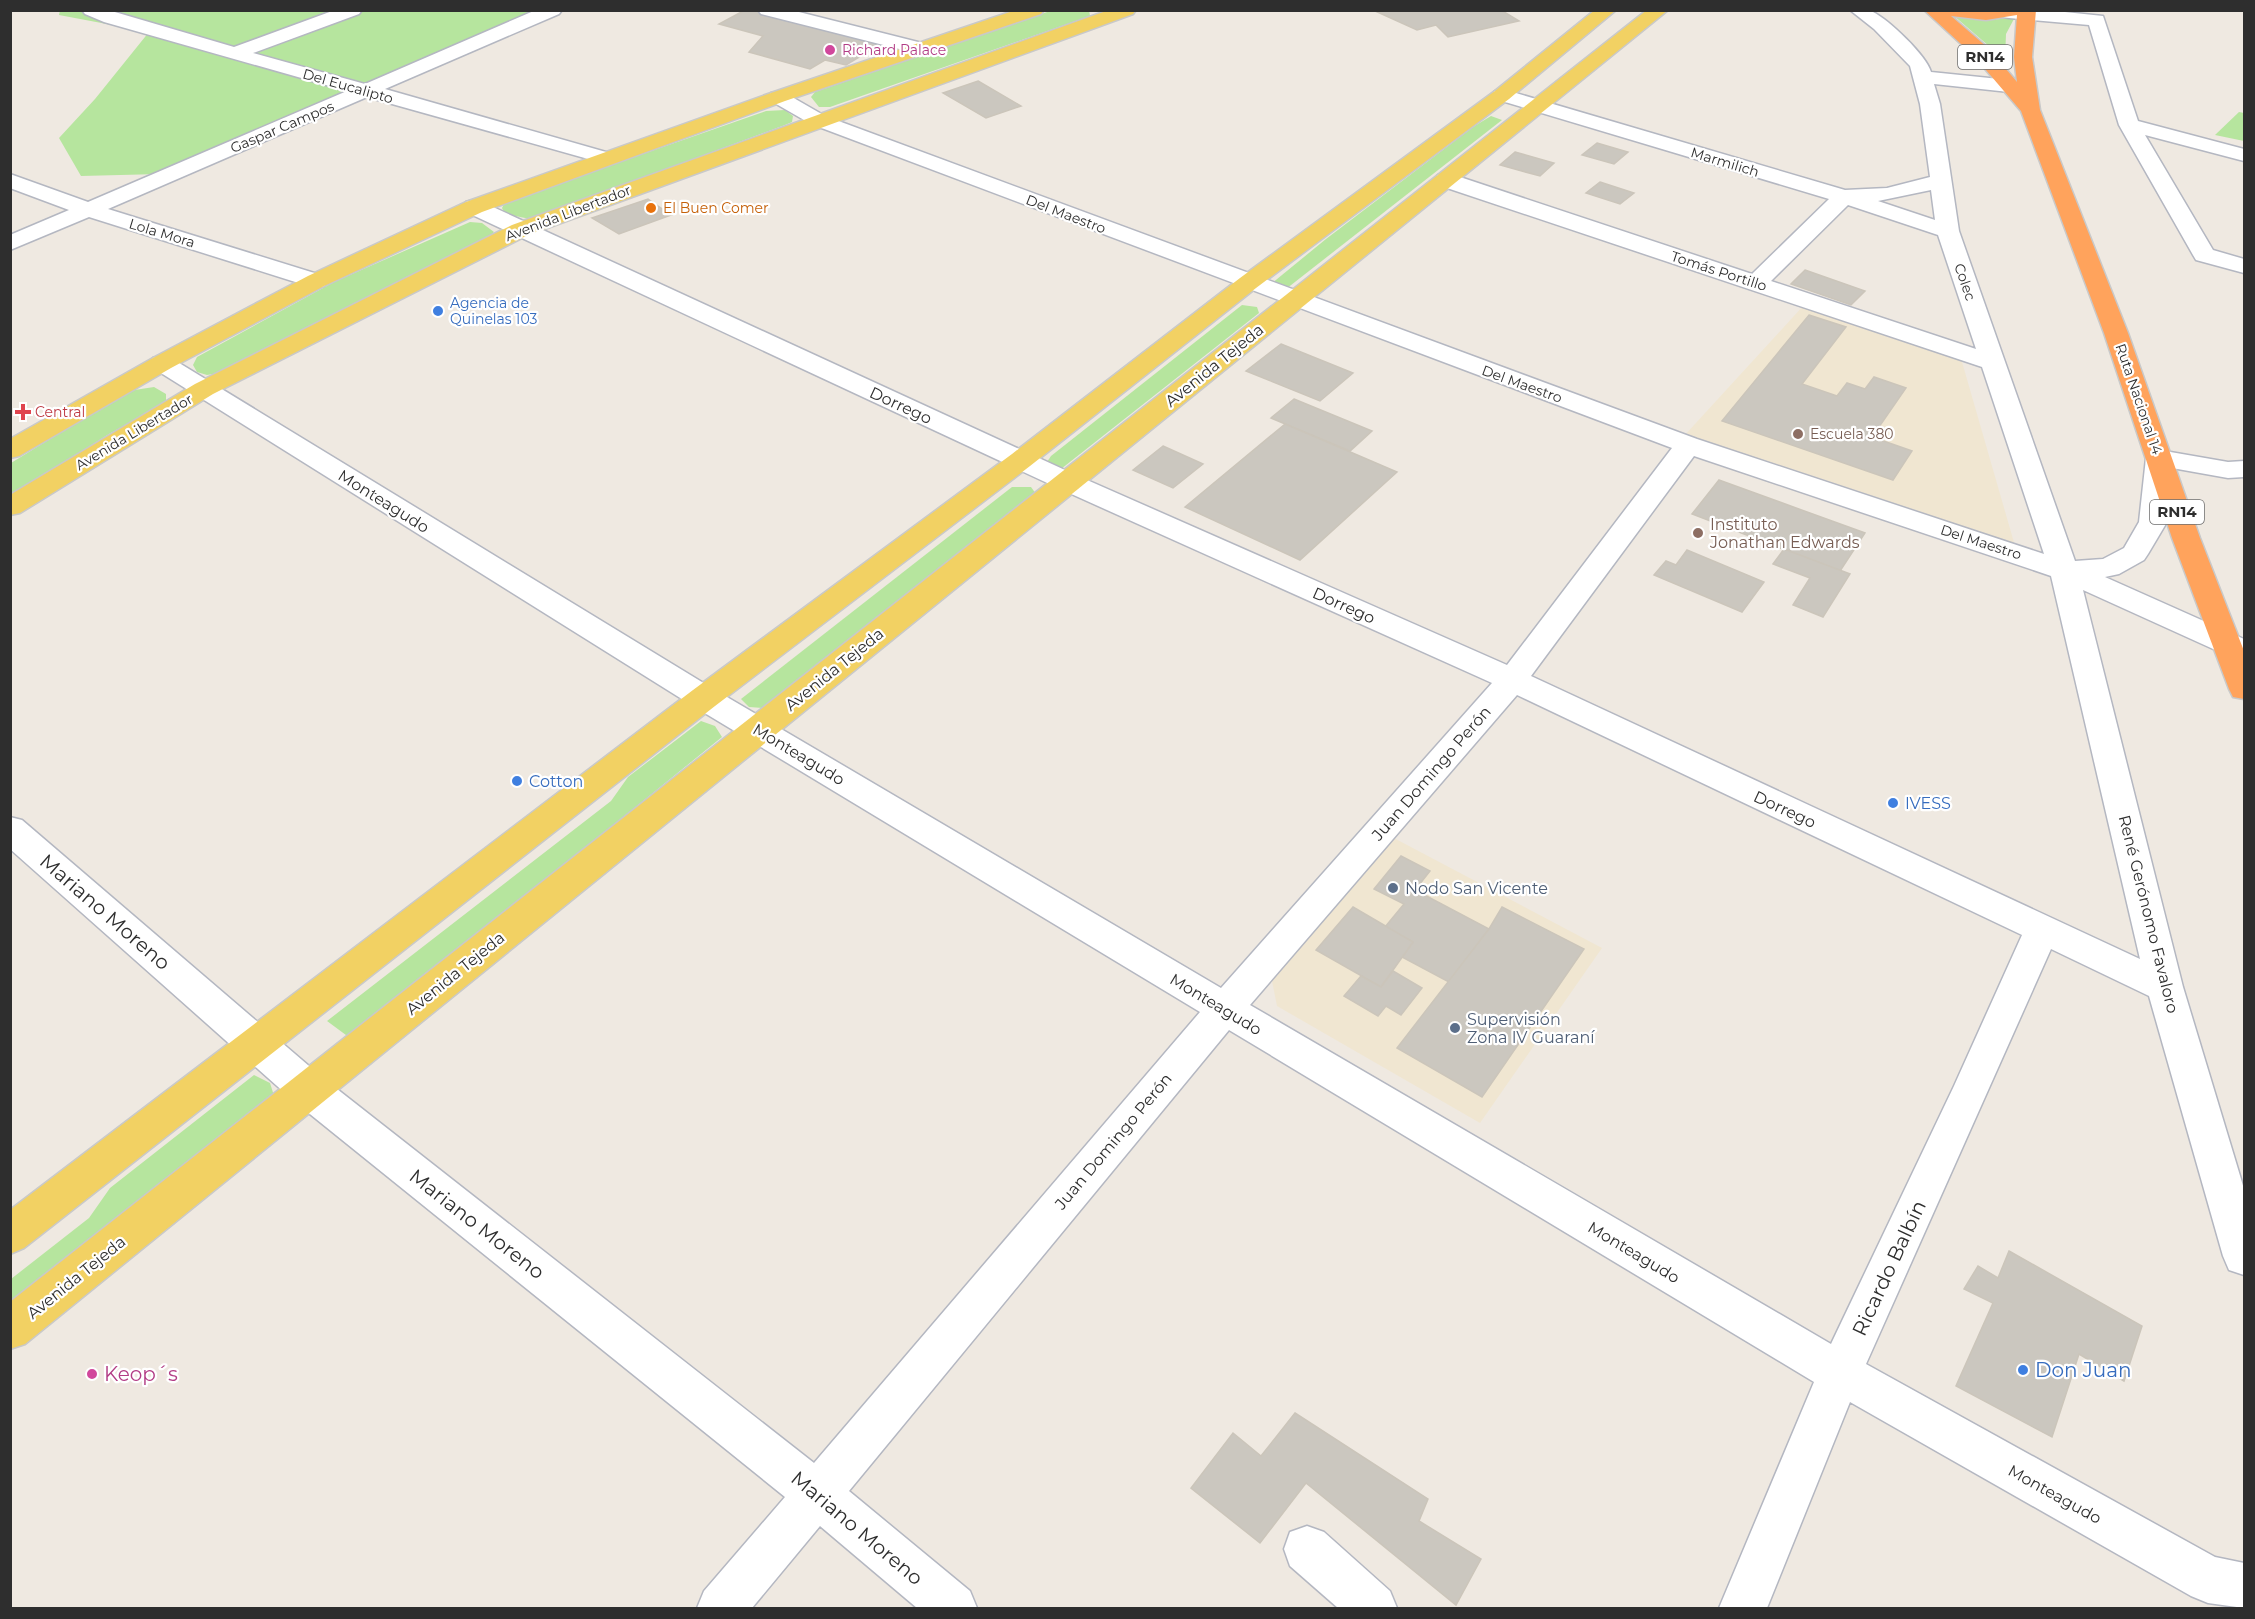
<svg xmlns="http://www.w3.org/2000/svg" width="2255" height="1619" font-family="Montserrat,sans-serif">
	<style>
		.education { fill: #f0e6d1 }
		.green { fill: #b6e59e }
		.building { fill: #cbc7bf; stroke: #cbc5ba; stroke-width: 1.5 }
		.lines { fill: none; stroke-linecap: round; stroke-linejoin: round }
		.minor-casing { stroke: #b4b7c1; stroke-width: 3 }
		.major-casing { stroke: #c9c9c9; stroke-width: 3 }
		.highway-casing { stroke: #c9c9c9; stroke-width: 3 }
		.minor { fill: #fff; fill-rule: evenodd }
		.major { fill: #f2d163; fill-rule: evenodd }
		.highway { fill: #ffa35c; fill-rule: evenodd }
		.hotel-dot { fill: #d1479c; stroke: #fff; stroke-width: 2 }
		.food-dot { fill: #e8710a; stroke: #fff; stroke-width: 2 }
		.shop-dot { fill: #3f7fe0; stroke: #fff; stroke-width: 2 }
		.health-dot { fill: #e0444e; stroke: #fff; stroke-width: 2 }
		.education-dot { fill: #8d6e63; stroke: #fff; stroke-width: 2 }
		.service-dot { fill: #5c6f8a; stroke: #fff; stroke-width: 2 }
		.labels { text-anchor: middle; stroke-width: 4.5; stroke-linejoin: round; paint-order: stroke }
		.far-hotel-label { font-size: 14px; fill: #b23c85; stroke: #fff; text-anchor: start }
		.far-street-label { font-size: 14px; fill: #2e2e2e; stroke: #fff }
		.far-food-label { font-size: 14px; fill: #c56008; stroke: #fff; text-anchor: start }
		.far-shop-label { font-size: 14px; fill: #366cbe; stroke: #fff; text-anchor: start }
		.far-health-label { font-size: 14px; fill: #be3a42; stroke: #fff; text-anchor: start }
		.far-education-label { font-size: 14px; fill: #785e54; stroke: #fff; text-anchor: start }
		.shield { fill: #fff; stroke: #6d6d6d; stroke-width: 1.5 }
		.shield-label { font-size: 15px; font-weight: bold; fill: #2e2e2e }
		.street-label { font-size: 16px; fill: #2e2e2e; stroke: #fff }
		.education-label { font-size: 16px; fill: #785e54; stroke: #fff; text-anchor: start }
		.shop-label { font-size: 16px; fill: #366cbe; stroke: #fff; text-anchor: start }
		.service-label { font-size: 16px; fill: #4e5e75; stroke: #fff; text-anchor: start }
		.near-street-label { font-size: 20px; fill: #2e2e2e; stroke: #fff }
		.near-shop-label { font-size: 20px; fill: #366cbe; stroke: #fff; text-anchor: start }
		.near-hotel-label { font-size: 20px; fill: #b23c85; stroke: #fff; text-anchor: start }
	</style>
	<rect width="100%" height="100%" fill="#efe9e1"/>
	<g class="education">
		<polygon points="1804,305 1960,355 2015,546 1684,436"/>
		<polygon points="1390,836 1602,948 1480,1123 1277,1006 1272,981"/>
	</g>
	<g class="green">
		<polygon points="60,10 530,10 533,16 160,174 81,176 59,138 95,99 149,32 59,15"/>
		<polygon points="1050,11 1089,10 1090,16 830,107 819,107 811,97 815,92"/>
		<polygon points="1953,15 1992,20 2015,17 2006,34 2005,60"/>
		<polygon points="785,110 793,116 792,122 785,125 546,214 530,219 505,214 502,208 505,202 766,111"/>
		<polygon points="2239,112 2244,113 2244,141 2215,135"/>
		<polygon points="1491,116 1502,120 1286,289 1271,284 1326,239 1473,127"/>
		<polygon points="470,222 482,223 494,232 488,238 458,252 272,350 225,372 207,375 197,372 193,365 197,357 334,282"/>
		<polygon points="1242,305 1257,307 1259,313 1061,469 1045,465 1051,456"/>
		<polygon points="154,387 166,394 166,403 109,434 11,496 11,463 128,391"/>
		<polygon points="1012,487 1031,487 1036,494 763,708 749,707 741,699"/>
		<polygon points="701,721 715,726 722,737 350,1038 327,1021 611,801 628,777"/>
		<polygon points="254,1075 270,1083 275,1099 11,1311 11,1279 89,1218 110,1188"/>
	</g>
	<g class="building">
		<polygon points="745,10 753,10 881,44 846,65 825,60 810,69 749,52 763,36 719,24"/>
		<polygon points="1373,10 1501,10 1519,21 1448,37 1436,25 1417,30"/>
		<polygon points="978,81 1021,106 986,118 943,93"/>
		<polygon points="1597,143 1628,152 1614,164 1582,155"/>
		<polygon points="1515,152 1554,163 1540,176 1500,165"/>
		<polygon points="1600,182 1634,193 1620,204 1586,193"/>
		<polygon points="648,199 671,215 619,234 592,218"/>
		<polygon points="1805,270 1865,291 1851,305 1791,284"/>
		<polygon points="1809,315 1846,327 1802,384 1837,396 1847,383 1865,389 1874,377 1906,388 1872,437 1912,451 1893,480 1722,421"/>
		<polygon points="1281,344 1353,373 1320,401 1246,371"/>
		<polygon points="1294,399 1372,431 1350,451 1271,418"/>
		<polygon points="1285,424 1397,472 1300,560 1185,507"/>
		<polygon points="1163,446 1203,464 1173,488 1133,470"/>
		<polygon points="1719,480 1865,533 1840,571 1692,514"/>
		<polygon points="1784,549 1850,574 1823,617 1793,605 1810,578 1773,564"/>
		<polygon points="1687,550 1764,582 1742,612 1654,575 1666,561 1676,565"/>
		<polygon points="1401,856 1430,871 1415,890 1489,929 1449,982 1402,957 1413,942 1385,927 1404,904 1374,889"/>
		<polygon points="1353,907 1413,942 1381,987 1316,950"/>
		<polygon points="1502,907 1584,949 1482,1097 1397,1048 1489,929"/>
		<polygon points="1393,971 1422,988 1401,1015 1386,1006 1378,1016 1344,996 1361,976 1381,987"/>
		<polygon points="2009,1251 2142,1326 2124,1381 2079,1354 2052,1437 1956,1386 1993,1303 1964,1289 1978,1266 1998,1278"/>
		<polygon points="1295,1413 1428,1499 1419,1521 1481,1559 1456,1605 1306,1483 1260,1543 1191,1488 1233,1433 1261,1456"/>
	</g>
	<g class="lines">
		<g class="minor-casing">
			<g id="minor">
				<polygon points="82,10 108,10 234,47 335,10 362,10 359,14 253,53 365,84 536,10 562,10 559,14 385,89 613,154 616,158 613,162 606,164 367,97 108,209 324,276 328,281 324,286 316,288 308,286 89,217 10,250 10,235 69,210 10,188 10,174 88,202 347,91 104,22 85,14"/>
				<polygon points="758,10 791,10 930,45 932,49 930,53 923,55 761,14"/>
				<path d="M 1850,10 C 1857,10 1867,9 1873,12 C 1889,20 1926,55 1931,72 L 2009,80 L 2016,82 L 2019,86 L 2016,90 L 2009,92 L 1934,84 L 1940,104 L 1959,231 L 2075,561 L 2103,559 L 2124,548 L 2139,522 L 2146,458 L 2150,452 L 2159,450 L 2228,462 L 2244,461 L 2244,477 L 2228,478 L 2172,468 L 2167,522 L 2148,554 L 2144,560 L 2119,574 L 2105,577 L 2244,639 L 2244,661 L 2233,658 L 2083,590 L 2183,987 L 2244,1189 L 2244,1275 L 2229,1270 L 2223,1256 L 2149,996 L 2051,949 L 1866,1364 L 2215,1557 L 2244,1563 L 2244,1608 L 2208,1603 L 2191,1596 L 1850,1402 L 1767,1608 L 1719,1608 L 1814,1382 L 1229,1030 L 849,1491 L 970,1591 L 977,1608 L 917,1608 L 820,1526 L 752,1608 L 697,1608 L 704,1591 L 785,1497 L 295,1102 L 10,849 L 10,817 L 22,820 L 323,1078 L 814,1463 L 1200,1012 L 693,706 L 153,368 L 150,363 L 153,358 L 162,356 L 171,358 L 715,690 L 1221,988 L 1492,683 L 1058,488 L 466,212 L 463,207 L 466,202 L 474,200 L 482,202 L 1078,476 L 1507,665 L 1672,448 L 811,124 L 771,101 L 768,97 L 771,93 L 785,93 L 825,116 L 1697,439 L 2044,554 L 1982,367 L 1438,185 L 1435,180 L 1438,175 L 1446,174 L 1454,175 L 1752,274 L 1829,199 L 1495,99 L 1492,95 L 1495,91 L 1509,91 L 1845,190 L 1887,188 L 1930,177 L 1920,104 L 1910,66 L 1874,29 ZM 1931,190 L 1935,220 L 1878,201 ZM 1848,205 L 1938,235 L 1976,349 L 1771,281 ZM 1694,456 L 2051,576 L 2140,959 L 1531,676 ZM 1517,695 L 2022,935 L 1954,1086 L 1831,1344 L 1250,1005 Z"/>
				<polygon points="2002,10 2046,10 2103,16 2138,121 2244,149 2244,161 2145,135 2213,250 2244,259 2244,273 2196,260 2193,255 2119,125 2089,25 2009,18 2003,17 2000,13"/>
				<polygon points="1307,1526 1324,1532 1390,1591 1397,1608 1338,1608 1290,1566 1284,1549 1290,1532"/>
			</g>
		</g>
		<g class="major-casing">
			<g id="major">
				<polygon points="1016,10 1044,10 1041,14 785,101 482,212 324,286 171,368 19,456 10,458 10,439 153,358 308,276 466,202 771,93"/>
				<polygon points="1109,10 1136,10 1133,14 528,235 213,394 20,513 10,515 10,495 195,384 512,225"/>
				<polygon points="1595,10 1616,10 1509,99 1256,288 1030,466 715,706 24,1248 10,1254 10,1210 693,690 1012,454 1240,278 1495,91"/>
				<polygon points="1647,10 1668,10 25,1344 10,1349 10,1302"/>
			</g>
		</g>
		<g class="highway-casing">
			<path id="highway" d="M 1924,10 L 2036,10 L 2032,57 L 2040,110 L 2128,333 L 2200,538 L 2244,651 L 2244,699 L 2233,697 L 2229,689 L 2172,538 L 2104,333 L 2021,111 L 1974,56 ZM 2017,15 L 2014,57 L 2017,82 L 1988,48 L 1951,16 L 1986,20 Z"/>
		</g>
		<use href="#minor" class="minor"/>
		<use href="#major" class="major"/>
		<use href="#highway" class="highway"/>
	</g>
	<g class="hotel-dot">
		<circle cx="830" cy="50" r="6"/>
		<circle cx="92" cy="1374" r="6"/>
	</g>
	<circle class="food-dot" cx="651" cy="208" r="6"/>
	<g class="shop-dot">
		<circle cx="438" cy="311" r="6"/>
		<circle cx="517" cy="781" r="6"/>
		<circle cx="1893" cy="803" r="6"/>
		<circle cx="2023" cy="1370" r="6"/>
	</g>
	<path class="health-dot" d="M20 403h6v6h6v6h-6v6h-6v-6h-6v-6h6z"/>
	<g class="education-dot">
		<circle cx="1798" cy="434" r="6"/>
		<circle cx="1698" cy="533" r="6"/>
	</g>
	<g class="service-dot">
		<circle cx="1393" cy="888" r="6"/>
		<circle cx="1455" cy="1028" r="6"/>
	</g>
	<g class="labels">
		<g class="far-hotel-label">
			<text x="842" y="55">Richard Palace</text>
		</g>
		<g class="far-street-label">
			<text transform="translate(348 86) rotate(16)" y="5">Del Eucalipto</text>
			<text transform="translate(282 127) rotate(-23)" y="5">Gaspar Campos</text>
			<text transform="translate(1725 162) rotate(17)" y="5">Marmilich</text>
			<text transform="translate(568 213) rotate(-21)" y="5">Avenida Libertador</text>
			<text transform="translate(1066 214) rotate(21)" y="5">Del Maestro</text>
			<text transform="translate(162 233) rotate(17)" y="5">Lola Mora</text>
			<text transform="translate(1719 271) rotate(18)" y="5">Tomás Portillo</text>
			<text transform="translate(1965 282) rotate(71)" y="5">Colec</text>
			<text transform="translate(1522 384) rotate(20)" y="5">Del Maestro</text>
			<text transform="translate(2139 399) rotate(71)" y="5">Ruta Nacional 14</text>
			<text transform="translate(134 432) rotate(-31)" y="5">Avenida Libertador</text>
			<text transform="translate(1981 542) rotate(18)" y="5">Del Maestro</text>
		</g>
		<g class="far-food-label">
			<text x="663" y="213">El Buen Comer</text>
		</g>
		<g class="far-shop-label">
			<text x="450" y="308">Agencia de<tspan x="450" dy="16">Quinelas 103</tspan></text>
		</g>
		<g class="far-health-label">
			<text x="35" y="417">Central</text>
		</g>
		<g class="far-education-label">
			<text x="1810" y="439">Escuela 380</text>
		</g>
		<g class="shield">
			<rect x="1958" y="45" width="54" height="24" rx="4.5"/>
			<rect x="2150" y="500" width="54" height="24" rx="4.5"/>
		</g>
		<g class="shield-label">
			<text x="1985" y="62">RN14</text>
			<text x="2177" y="517">RN14</text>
		</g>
		<g class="street-label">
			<text transform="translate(1214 365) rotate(-39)" y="6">Avenida Tejeda</text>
			<text transform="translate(901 405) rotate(25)" y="6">Dorrego</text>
			<text transform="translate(384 501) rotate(32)" y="6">Monteagudo</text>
			<text transform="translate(1344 605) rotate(24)" y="6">Dorrego</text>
			<text transform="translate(834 669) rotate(-39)" y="6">Avenida Tejeda</text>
			<text transform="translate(799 754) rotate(31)" y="6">Monteagudo</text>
			<text transform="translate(1431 773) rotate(-49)" y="6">Juan Domingo Perón</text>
			<text transform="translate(1785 809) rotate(25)" y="6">Dorrego</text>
			<text transform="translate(2149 914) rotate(76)" y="6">René Gerónomo Favaloro</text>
			<text transform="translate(455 973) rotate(-39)" y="6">Avenida Tejeda</text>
			<text transform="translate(1216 1004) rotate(31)" y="6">Monteagudo</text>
			<text transform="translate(1113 1141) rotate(-50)" y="6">Juan Domingo Perón</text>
			<text transform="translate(1634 1252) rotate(31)" y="6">Monteagudo</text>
			<text transform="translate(76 1277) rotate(-39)" y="6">Avenida Tejeda</text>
			<text transform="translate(2055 1494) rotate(29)" y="6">Monteagudo</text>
		</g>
		<g class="education-label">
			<text x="1710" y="530">Instituto<tspan x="1710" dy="18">Jonathan Edwards</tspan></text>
		</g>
		<g class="shop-label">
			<text x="529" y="787">Cotton</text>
			<text x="1905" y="809">IVESS</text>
		</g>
		<g class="service-label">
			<text x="1405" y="894">Nodo San Vicente</text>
			<text x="1467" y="1025">Supervisión<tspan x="1467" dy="18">Zona IV Guaraní</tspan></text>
		</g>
		<g class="near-street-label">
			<text transform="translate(105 912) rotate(41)" y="7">Mariano Moreno</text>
			<text transform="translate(477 1224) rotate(38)" y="7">Mariano Moreno</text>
			<text transform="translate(1889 1268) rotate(-65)" y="7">Ricardo Balbín</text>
			<text transform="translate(857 1528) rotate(40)" y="7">Mariano Moreno</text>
		</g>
		<g class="near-shop-label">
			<text x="2035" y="1377">Don Juan</text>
		</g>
		<g class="near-hotel-label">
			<text x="104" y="1381">Keop´s</text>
		</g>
	</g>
	<rect width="2255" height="1619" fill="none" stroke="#2e2e2e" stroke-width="24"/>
</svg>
